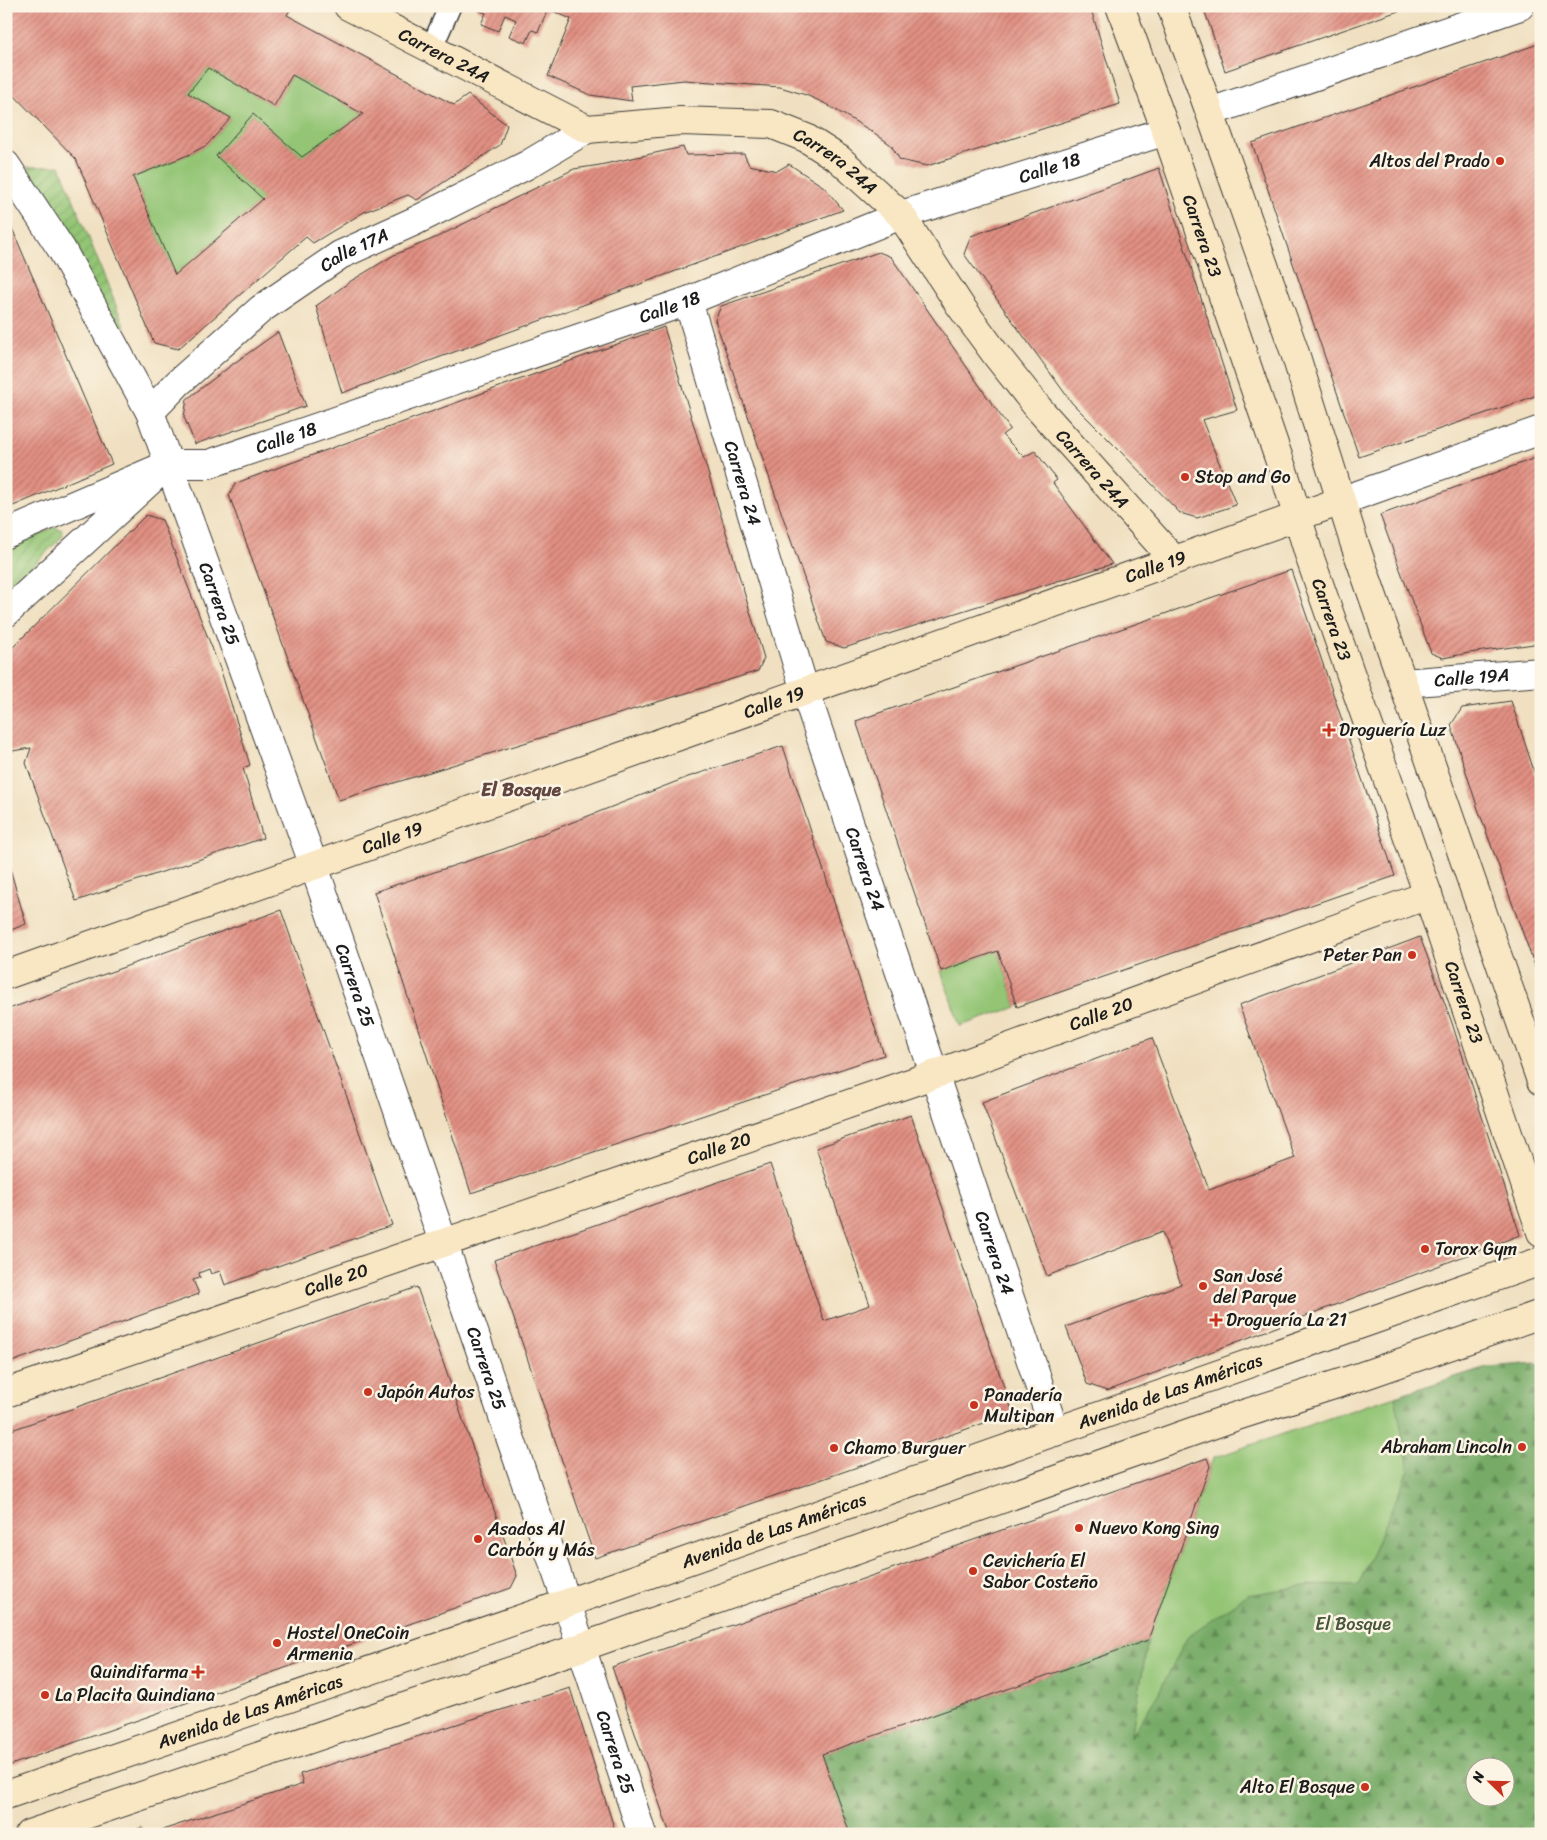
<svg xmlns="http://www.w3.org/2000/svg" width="1547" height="1840" font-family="Sriracha,sans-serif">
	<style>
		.green { fill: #93c575; stroke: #587048; fill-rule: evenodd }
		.forest { fill: url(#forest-firs); stroke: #496341; fill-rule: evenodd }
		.garden { fill: url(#garden-furrows); stroke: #587048 }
		.building { fill: url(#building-hatch); fill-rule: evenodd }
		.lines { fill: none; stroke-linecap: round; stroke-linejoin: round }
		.lane-casing { stroke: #3c3935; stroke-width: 24 }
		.street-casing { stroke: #3c3935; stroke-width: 30 }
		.secondary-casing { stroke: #3c3935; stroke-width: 30 }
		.lane { stroke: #fff; stroke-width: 21 }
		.street { stroke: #fff; stroke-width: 28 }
		.secondary { stroke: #f9e7c3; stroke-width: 28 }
		.poi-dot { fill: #c8321e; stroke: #fcf5e5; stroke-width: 2 }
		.labels { text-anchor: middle; stroke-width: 5; stroke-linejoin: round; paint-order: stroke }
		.street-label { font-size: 18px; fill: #1c1c1c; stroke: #fcf5e5 }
		.poi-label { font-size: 18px; fill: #1c1c1c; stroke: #fcf5e5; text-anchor: start }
		.park-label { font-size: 18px; fill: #46573b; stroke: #fcf5e5 }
		.neighbourhood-label { font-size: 19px; font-weight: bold; fill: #614540; stroke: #fcf5e5 }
	</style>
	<defs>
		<pattern id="forest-firs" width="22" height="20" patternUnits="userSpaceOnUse" patternTransform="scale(1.25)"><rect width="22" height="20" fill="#76aa66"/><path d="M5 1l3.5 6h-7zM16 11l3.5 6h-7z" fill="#608a53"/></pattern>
		<pattern id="garden-furrows" width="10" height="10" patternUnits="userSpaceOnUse" patternTransform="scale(1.25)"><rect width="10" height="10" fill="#93c575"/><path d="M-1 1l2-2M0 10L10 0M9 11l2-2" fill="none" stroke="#7ea965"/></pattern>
		<pattern id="building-hatch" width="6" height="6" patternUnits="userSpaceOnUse" patternTransform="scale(1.25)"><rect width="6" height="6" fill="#e29083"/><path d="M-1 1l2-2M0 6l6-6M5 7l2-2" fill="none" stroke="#b6756a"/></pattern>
	</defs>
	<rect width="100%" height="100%" fill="#fcf5e5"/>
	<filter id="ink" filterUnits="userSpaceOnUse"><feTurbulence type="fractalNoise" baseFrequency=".02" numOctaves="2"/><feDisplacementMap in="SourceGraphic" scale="10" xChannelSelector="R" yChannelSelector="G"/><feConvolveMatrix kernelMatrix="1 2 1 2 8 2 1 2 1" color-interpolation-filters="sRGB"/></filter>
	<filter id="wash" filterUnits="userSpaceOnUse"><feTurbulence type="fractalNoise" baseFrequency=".0096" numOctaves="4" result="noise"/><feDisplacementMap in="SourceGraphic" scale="20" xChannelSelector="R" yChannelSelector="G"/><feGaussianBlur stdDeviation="1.12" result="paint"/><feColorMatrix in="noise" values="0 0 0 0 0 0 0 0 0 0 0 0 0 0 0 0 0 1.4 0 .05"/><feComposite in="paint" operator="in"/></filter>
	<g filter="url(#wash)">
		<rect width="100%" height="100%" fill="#f0e0c1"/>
		<g class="green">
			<polygon points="208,68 274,106 292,75 363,114 302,157 253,114 216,156 263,199 175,275 133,177 188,155 207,145 231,118 188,93"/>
			<polygon points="998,951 1017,1007 960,1026 941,971"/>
			<path d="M 1487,1367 L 1494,1373 L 1541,1834 L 1114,1834 L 1148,1640 L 1213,1458 L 1373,1403 ZM 1474,1768 L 1504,1768 L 1504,1798 L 1474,1798 Z"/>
		</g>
		<path class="forest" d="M 1537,1363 L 1541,1365 L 1541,1834 L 850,1834 L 822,1754 L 1148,1640 L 1131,1737 L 1158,1694 L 1188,1636 L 1247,1595 L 1311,1585 L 1358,1586 L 1409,1470 L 1395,1396 L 1487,1367 ZM 1474,1768 L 1504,1768 L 1504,1798 L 1474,1798 Z"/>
		<g class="garden">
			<polygon points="60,166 125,328 119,332 28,167"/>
			<polygon points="55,527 62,530 63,536 6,592 6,550"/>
		</g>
		<g id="blocks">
			<g class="building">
				<path d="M 6,6 L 292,6 L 287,15 L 454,105 L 468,95 L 507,125 L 500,145 L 417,200 L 408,195 L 364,212 L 313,243 L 306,237 L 178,349 L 154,343 L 76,159 L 6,87 ZM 208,68 L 274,106 L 292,75 L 363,114 L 302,157 L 253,114 L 216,156 L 263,199 L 175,275 L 133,177 L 188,155 L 207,145 L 231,118 L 188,93 Z"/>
				<polygon points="478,6 1090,6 1120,104 927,166 900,160 891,145 873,132 824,103 806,95 780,87 684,80 630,86 632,101 590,95 548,76 571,19 548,9 538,32 532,30 526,43 509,36 516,20 505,15 498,31 481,24 486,13 477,10"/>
				<polygon points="1203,6 1410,6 1410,7 1225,71"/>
				<polygon points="1541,43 1541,394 1359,457 1252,143"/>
				<polygon points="683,147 686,155 744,154 749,165 777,171 789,164 824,187 843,210 342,393 316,306 351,281 394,255 435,238 574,169 600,165"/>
				<polygon points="1159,168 1237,410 1202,420 1236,505 1197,518 1180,513 1118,449 1072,403 964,254 971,236"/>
				<polygon points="6,214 112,464 6,509"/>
				<polygon points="879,252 891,257 986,395 1010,429 1002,435 1024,457 1035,451 1057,480 1053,483 1112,564 844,648 826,642 715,320 721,306"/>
				<polygon points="664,327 764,658 758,671 339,800 229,495 236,483"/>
				<polygon points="278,332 306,406 195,444 184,417 187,399 233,364"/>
				<polygon points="1541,456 1541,643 1469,653 1443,658 1431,653 1380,515"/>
				<polygon points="146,515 162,520 221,671 250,765 243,768 263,838 76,901 26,763 31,748 6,752 6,654"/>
				<polygon points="1291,570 1395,876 1017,1007 998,951 941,971 856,721"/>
				<polygon points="1511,701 1539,786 1541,785 1541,983 1478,809 1451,725 1462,708"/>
				<polygon points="783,746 884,1055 471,1193 374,892 504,849 688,777"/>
				<polygon points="6,855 26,924 6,932"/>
				<polygon points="281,910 392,1225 225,1285 220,1271 211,1274 209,1269 199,1273 200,1278 193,1280 199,1294 6,1364 6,1010"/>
				<polygon points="1420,937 1451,1020 1520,1235 1107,1391 1087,1384 1066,1327 1181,1284 1162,1232 1047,1276 982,1102 1152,1038 1209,1190 1295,1158 1239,1005"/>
				<polygon points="911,1115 1013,1413 595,1558 494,1260 770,1164 824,1321 870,1305 816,1148"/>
				<polygon points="417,1287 517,1576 511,1588 8,1766 6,1761 6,1432"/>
				<polygon points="1207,1458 1210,1466 1148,1640 822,1754 850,1834 670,1834 612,1667"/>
				<polygon points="570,1688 616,1834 150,1834 303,1784 300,1774"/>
				<polygon points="142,1827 144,1834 125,1834"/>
			</g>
		</g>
	</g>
	<g filter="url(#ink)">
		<use href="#blocks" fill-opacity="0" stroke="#3c3935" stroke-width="1"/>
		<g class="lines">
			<g class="lane-casing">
				<polyline id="lane" points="431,49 450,6"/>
			</g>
			<g class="street-casing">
				<g id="street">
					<polyline points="1210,112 1520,6"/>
					<path id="s1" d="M 6,165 L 62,250 L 150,412 L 314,866 L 567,1603 L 642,1834"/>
					<path id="s2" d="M 688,301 L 805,691 L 1055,1432"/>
					<path id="s3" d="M 150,412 L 178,383 L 261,309 L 340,255 L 415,221 L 527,165 L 587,129"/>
					<polyline points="1341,501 1541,430"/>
					<path id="s4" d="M 6,534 L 169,464 L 209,464 L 688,301 L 901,215 L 1166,131"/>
					<polyline points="6,613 153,478"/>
					<path id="s5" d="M 1403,683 L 1541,672"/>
				</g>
			</g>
			<g class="secondary-casing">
				<g id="secondary">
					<path id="s6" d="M 348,6 L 587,129 L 680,121 L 771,124 L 806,138 L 839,159 L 901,215 L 959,304 L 997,356 L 1039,409 L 1174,560"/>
					<path id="s7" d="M 1120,6 L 1166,131 L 1287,482 L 1310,558 L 1428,895 L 1541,1232"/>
					<polyline points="1171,6 1199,82 1294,350 1354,542 1541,1081"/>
					<path id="s8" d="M 6,975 L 1341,501"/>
					<path id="s9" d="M 6,1393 L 936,1074 L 1428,895"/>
					<path id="s10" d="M 6,1795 L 567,1603 L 1541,1261"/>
					<polyline points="29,1834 582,1647 1234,1417 1362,1376 1541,1314"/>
				</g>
			</g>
			<use href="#lane" class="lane"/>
			<use href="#street" class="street"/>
			<use href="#secondary" class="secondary"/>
		</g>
	</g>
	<g class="poi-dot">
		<circle cx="1500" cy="161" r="5"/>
		<circle cx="1185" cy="477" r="5"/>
		<path d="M1326.5 722.5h5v5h5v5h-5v5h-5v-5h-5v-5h5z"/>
		<circle cx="1412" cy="955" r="5"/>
		<circle cx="1425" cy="1249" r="5"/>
		<circle cx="1203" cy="1286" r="5"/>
		<path d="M1213.5 1312.5h5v5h5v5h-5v5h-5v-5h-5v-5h5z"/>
		<circle cx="368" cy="1392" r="5"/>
		<circle cx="974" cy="1405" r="5"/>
		<circle cx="1522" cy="1447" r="5"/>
		<circle cx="834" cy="1448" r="5"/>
		<circle cx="1079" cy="1528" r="5"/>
		<circle cx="478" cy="1539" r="5"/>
		<circle cx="973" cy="1571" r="5"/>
		<circle cx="277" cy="1643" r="5"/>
		<path d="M195.5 1664.5h5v5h5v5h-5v5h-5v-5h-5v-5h5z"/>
		<circle cx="45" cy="1695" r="5"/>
		<circle cx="1365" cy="1787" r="5"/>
	</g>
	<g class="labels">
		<g class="street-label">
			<text dy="6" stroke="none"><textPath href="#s6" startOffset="108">Carrera 24A</textPath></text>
			<text dy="6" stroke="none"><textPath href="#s6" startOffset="528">Carrera 24A</textPath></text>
			<text dy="6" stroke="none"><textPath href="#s4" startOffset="1109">Calle 18</textPath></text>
			<text dy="6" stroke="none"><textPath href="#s7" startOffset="244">Carrera 23</textPath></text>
			<text dy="6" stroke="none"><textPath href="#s3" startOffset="262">Calle 17A</textPath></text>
			<text dy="6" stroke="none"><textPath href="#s4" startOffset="704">Calle 18</textPath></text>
			<text dy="6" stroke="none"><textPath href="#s4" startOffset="299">Calle 18</textPath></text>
			<text dy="6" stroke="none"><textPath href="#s6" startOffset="932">Carrera 24A</textPath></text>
			<text dy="6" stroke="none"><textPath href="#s2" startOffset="190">Carrera 24</textPath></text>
			<text dy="6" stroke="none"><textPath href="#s8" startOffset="1220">Calle 19</textPath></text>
			<text dy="6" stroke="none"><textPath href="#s1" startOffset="490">Carrera 25</textPath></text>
			<text dy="6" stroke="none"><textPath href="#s7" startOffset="649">Carrera 23</textPath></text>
			<text dy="6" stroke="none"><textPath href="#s5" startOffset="69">Calle 19A</textPath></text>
			<text dy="6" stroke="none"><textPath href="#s8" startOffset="815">Calle 19</textPath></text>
			<text dy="6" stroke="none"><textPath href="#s8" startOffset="410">Calle 19</textPath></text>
			<text dy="6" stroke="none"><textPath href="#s2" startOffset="595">Carrera 24</textPath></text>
			<text dy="6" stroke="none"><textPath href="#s1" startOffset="895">Carrera 25</textPath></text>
			<text dy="6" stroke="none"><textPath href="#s7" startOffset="1054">Carrera 23</textPath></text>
			<text dy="6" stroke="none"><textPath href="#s9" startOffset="1159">Calle 20</textPath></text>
			<text dy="6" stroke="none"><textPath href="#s9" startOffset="754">Calle 20</textPath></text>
			<text dy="6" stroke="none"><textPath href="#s2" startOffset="1000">Carrera 24</textPath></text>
			<text dy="6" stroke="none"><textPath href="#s9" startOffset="349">Calle 20</textPath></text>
			<text dy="6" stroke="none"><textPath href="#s1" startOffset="1300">Carrera 25</textPath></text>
			<text dy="6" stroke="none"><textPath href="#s10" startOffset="1232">Avenida de Las Américas</textPath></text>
			<text dy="6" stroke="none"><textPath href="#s10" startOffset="812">Avenida de Las Américas</textPath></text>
			<text dy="6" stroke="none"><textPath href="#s10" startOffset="258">Avenida de Las Américas</textPath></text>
			<text dy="6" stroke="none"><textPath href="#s1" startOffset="1705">Carrera 25</textPath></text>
		</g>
		<g class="poi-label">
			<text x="1490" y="167" text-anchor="end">Altos del Prado</text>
			<text x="1195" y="483">Stop and Go</text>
			<text x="1339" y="736">Droguería Luz</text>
			<text x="1402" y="961" text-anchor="end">Peter Pan</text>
			<text x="1435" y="1255">Torox Gym</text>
			<text x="1213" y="1282">San José<tspan x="1213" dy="21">del Parque</tspan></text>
			<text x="1226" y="1326">Droguería La 21</text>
			<text x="378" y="1398">Japón Autos</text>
			<text x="984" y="1401">Panadería<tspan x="984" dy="21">Multipan</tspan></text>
			<text x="1512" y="1453" text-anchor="end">Abraham Lincoln</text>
			<text x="844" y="1454">Chamo Burguer</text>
			<text x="1089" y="1534">Nuevo Kong Sing</text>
			<text x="488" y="1535">Asados Al<tspan x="488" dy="21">Carbón y Más</tspan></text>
			<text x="983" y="1567">Cevichería El<tspan x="983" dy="21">Sabor Costeño</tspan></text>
			<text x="287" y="1639">Hostel OneCoin<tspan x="287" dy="21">Armenia</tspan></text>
			<text x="188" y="1678" text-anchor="end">Quindifarma</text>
			<text x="55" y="1701">La Placita Quindiana</text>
			<text x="1355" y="1793" text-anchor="end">Alto El Bosque</text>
		</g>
		<g class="park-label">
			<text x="1353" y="1630">El Bosque</text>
		</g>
		<g class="neighbourhood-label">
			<text x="521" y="796">El Bosque</text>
		</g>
	</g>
	<rect width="1547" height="1840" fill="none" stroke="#fcf5e5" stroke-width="25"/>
	<g transform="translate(1490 1782) rotate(293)"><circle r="24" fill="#fcf5e5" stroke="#a29e95"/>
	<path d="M0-4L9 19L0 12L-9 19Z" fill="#c8321e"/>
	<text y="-8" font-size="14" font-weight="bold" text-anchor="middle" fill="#1c1c1c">N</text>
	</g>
</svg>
